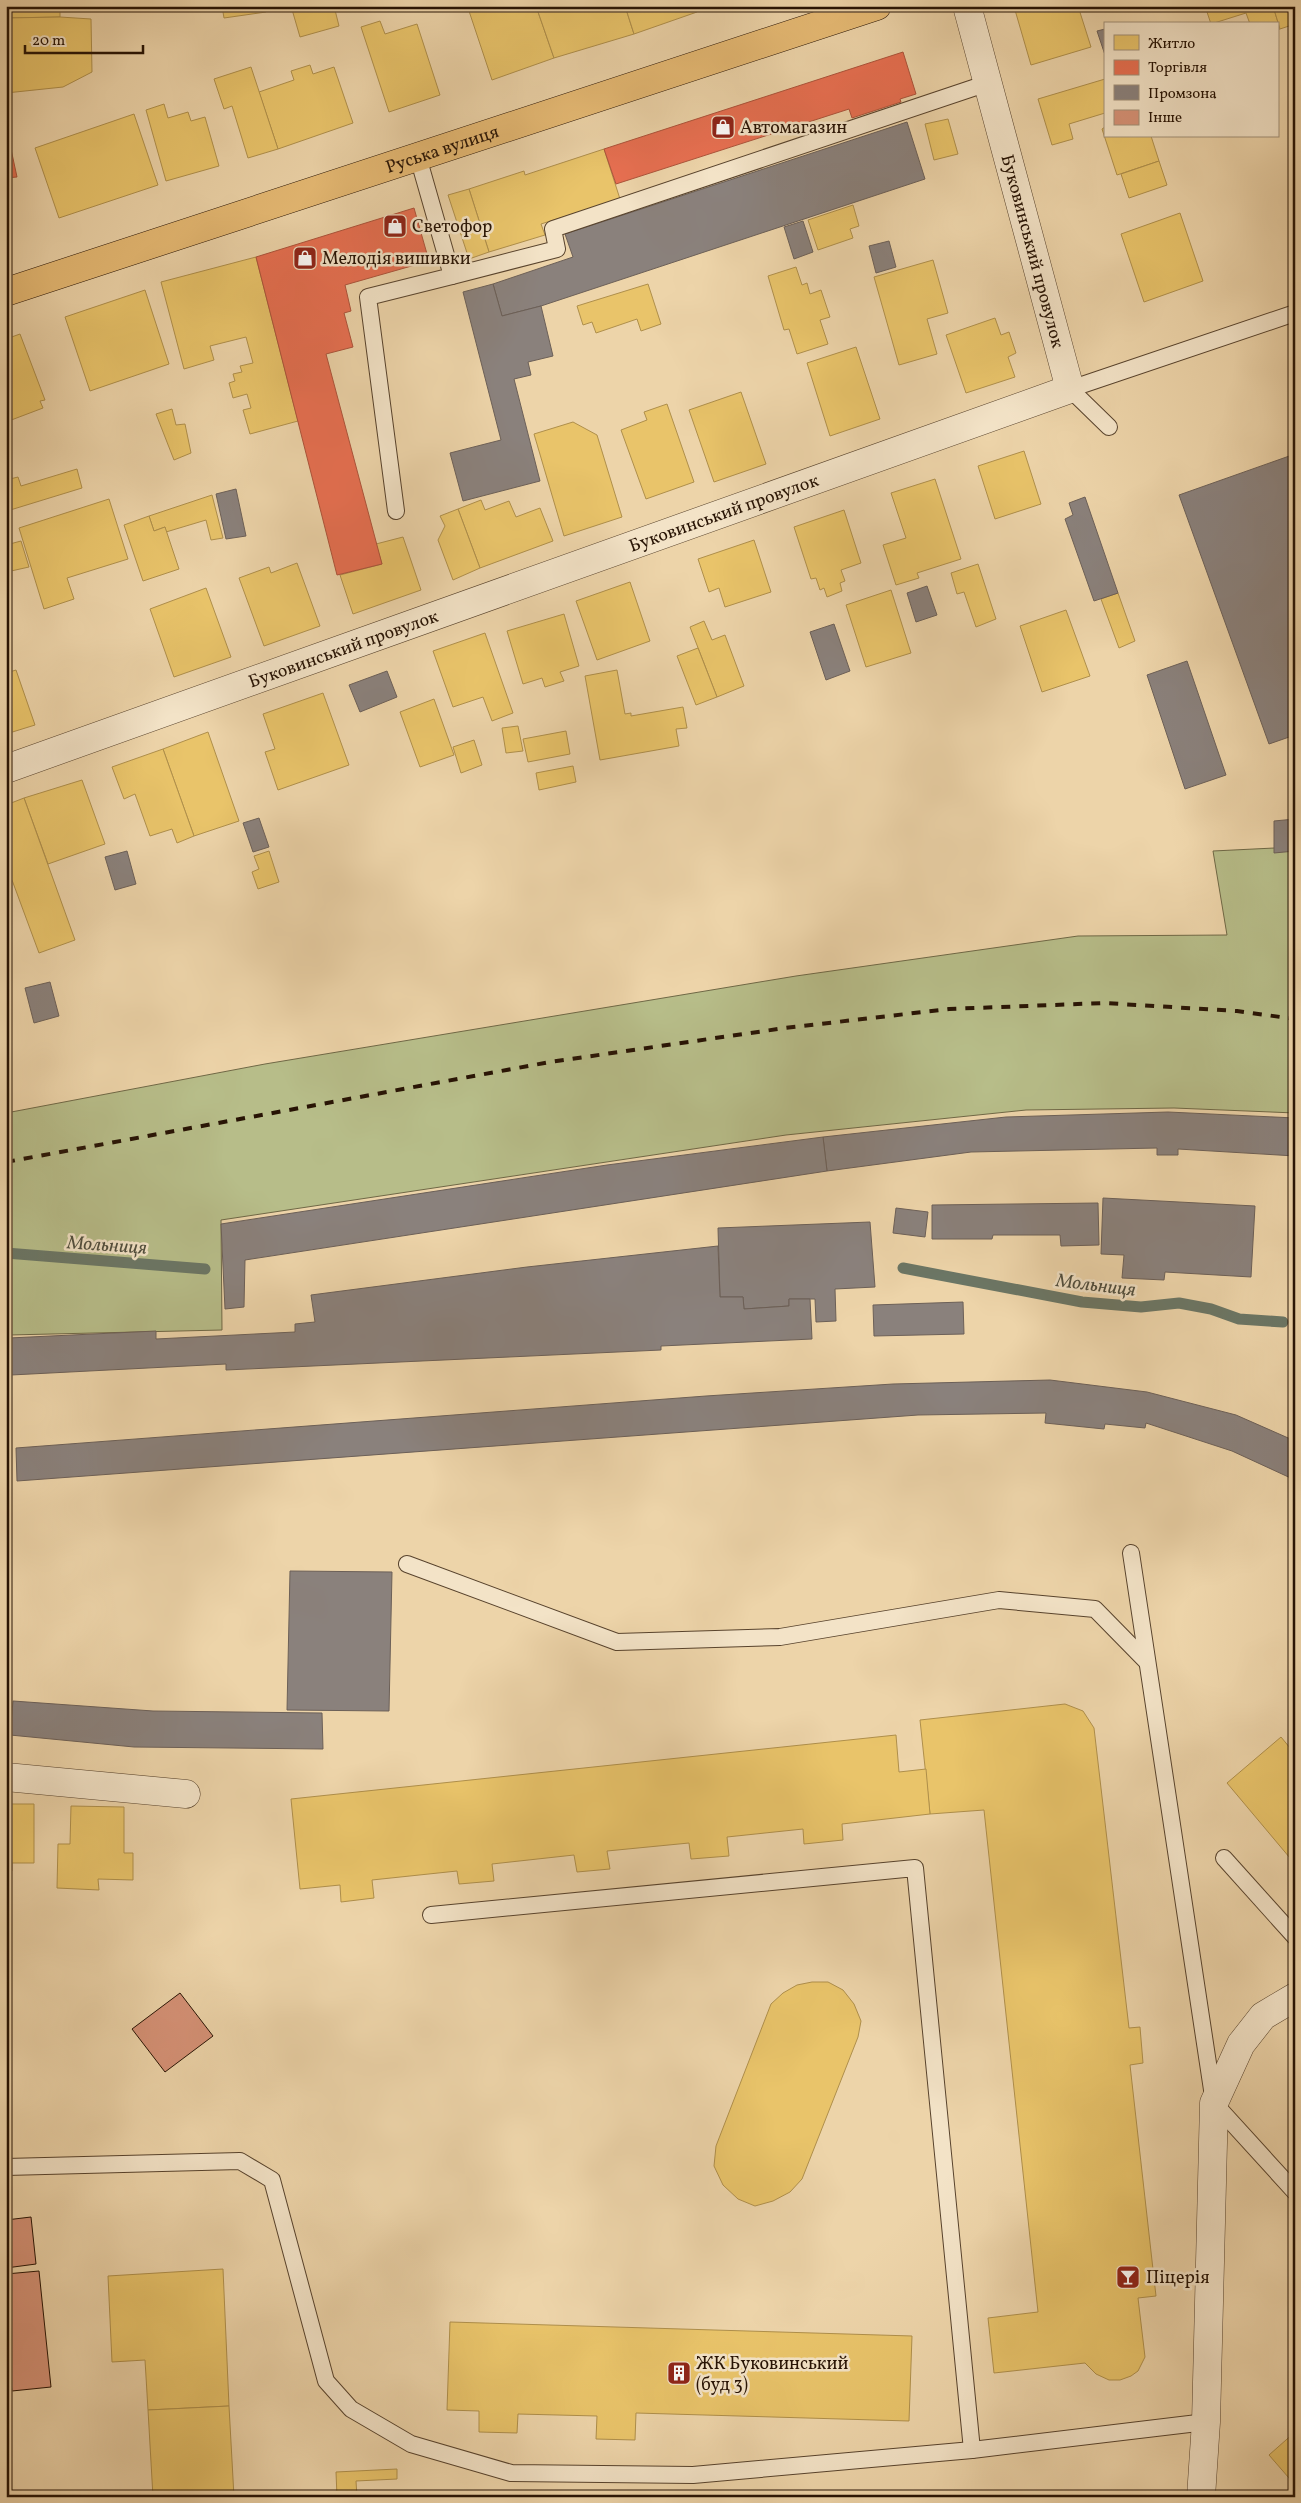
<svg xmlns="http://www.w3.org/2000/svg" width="1301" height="2503" font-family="Vollkorn,serif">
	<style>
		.green { fill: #b7bd89; stroke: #6f6846 }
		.homes { fill: #e9c46a; stroke: #af8f4b }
		.shops { fill: #e76f51; stroke: #ad533a }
		.industry { fill: #8a817c; stroke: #6c6058 }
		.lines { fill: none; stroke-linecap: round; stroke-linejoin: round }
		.stream { stroke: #6b7665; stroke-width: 11 }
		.building { fill: #d69277; stroke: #271304 }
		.lane-casing { stroke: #58432d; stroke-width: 18 }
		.street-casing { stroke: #58432d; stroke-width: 29 }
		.primary-casing { stroke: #271304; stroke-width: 29 }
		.lane { stroke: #f3e3c7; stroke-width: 16 }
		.street { stroke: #f3e3c7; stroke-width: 28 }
		.primary { stroke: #e6ba74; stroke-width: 28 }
		.rail { stroke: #271304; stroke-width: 4; stroke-dasharray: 9 9; stroke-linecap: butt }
		.labels { text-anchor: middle; stroke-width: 5; stroke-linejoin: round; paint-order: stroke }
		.poi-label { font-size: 18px; fill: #271304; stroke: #f3e3c7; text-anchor: start }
		.street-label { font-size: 18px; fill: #271304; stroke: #f3e3c7 }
		.water-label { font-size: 19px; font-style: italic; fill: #4f4d3d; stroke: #f3e3c7 }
	</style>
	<rect width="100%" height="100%" fill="#edd4a9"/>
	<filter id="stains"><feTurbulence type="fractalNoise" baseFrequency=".004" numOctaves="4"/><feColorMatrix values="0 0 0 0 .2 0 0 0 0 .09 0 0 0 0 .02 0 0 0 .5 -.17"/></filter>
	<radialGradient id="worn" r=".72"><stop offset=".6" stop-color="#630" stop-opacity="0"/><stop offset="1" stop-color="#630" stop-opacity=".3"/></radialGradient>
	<polygon class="green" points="1295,847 1295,1113 1174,1108 1026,1110 786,1135 221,1220 222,1330 9,1335 8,1288 6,1288 6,1113 265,1064 796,976 1078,936 1227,935 1213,851"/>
	<g class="homes">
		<polygon points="6,6 60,6 60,17 6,18"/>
		<polygon points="222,6 265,6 266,12 224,18"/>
		<polygon points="291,6 334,6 339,26 300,37"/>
		<polygon points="483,6 536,6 554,58 492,80 469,11"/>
		<polygon points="536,6 561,6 562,10 572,6 625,6 634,34 554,58"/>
		<polygon points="625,6 695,6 697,12 634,34"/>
		<polygon points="1028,6 1078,6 1091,47 1031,65 1015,10"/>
		<polygon points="1205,6 1273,6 1280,29 1277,30 1277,24 1250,24 1246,13 1211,24"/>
		<polygon points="1273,6 1295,6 1295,24 1280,29"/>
		<polygon points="60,17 91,19 92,72 63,87 6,93 6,18"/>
		<polygon points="380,21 385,34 417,24 440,95 389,112 361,27"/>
		<polygon points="310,65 313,74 334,67 353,123 278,149 259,92 294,80 291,71"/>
		<polygon points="251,67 278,149 248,158 232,106 224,109 214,79"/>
		<polygon points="1105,79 1105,113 1069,124 1073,139 1052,145 1038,99"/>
		<polygon points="164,104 168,118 188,112 191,121 205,117 219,166 166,181 146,110"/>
		<polygon points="134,114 158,185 59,218 35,148"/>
		<polygon points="948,119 958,154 934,160 925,124"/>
		<polygon points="1105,127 1105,136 1151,136 1159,161 1117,175 1102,129"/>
		<polygon points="604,149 620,199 541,224 545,235 489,252 469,189 524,171 525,175"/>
		<polygon points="1159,161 1167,185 1129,198 1121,174"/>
		<polygon points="469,189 489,252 469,259 448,195"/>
		<polygon points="853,205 859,226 850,229 853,238 818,250 808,220"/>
		<polygon points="1180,213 1203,281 1144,302 1121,234"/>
		<polygon points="256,257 298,421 250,434 243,410 251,408 247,394 233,398 229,383 235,381 233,374 242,372 240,366 253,363 246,337 210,346 214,360 184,369 161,282"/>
		<polygon points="933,260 948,313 927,319 937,354 899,365 874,277"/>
		<polygon points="796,267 802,285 807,283 810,294 821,290 830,317 820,320 828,344 797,354 789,329 784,330 768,276"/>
		<polygon points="648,284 661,324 641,331 637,319 596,333 592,322 583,325 577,306"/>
		<polygon points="145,290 169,364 90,391 65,317"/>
		<polygon points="995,318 1001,335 1009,332 1016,353 1008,357 1015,377 966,393 946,335"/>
		<polygon points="20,334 45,400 40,401 43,408 6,422 6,339"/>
		<polygon points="856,347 880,419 830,436 807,363"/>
		<polygon points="741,392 766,464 714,482 689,410"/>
		<polygon points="667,404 694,482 646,499 621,430 647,420 644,412"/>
		<polygon points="172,409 176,425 185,424 191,453 174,460 156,414"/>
		<polygon points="573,422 597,435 622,517 564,536 534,434"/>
		<polygon points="1024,451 1041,504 995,519 978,466"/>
		<polygon points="77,469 82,488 7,511 6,480 18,477 21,486"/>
		<polygon points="935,479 961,559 917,573 919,578 896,585 883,545 906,538 891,493"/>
		<polygon points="212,495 223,538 211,540 206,520 166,532 165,527 154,531 149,516"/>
		<polygon points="109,499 128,559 67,578 74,599 44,609 19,528"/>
		<polygon points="481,500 485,510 509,501 516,517 540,508 553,541 480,568 458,509"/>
		<polygon points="458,509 480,568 453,580 438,540 445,526 440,516"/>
		<polygon points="844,510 861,563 841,570 845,581 840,583 842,591 827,597 824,588 820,590 816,578 811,579 794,527"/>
		<polygon points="149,516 154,531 165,527 179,569 143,581 124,525"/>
		<polygon points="403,537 421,590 353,614 340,575 382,564 376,544"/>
		<polygon points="754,540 771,592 725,607 719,588 709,592 698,559"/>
		<polygon points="21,541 29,567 11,571 10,568 6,569 6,545"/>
		<polygon points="297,563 320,626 264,646 239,578 269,567 271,573"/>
		<polygon points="978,564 996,619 976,627 964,592 957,594 951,573"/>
		<polygon points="630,582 650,641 597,660 576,601"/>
		<polygon points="206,588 231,657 174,677 150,609"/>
		<polygon points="891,590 911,653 866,667 846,605"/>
		<polygon points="1118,593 1135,641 1119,648 1101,599"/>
		<polygon points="1066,610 1090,676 1042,692 1020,626"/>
		<polygon points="564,614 579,666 560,672 564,681 545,687 542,678 523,684 507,631"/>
		<polygon points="704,621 712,640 725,635 744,686 717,697 690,627"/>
		<polygon points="485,633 513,713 492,721 483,697 453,707 433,651"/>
		<polygon points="698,648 717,697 696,705 677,656"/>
		<polygon points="16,670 35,725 6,734 6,673"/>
		<polygon points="617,670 625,714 631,713 631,716 683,707 687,728 676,729 679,746 600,760 585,676"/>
		<polygon points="323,693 349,765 278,790 265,752 275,749 263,714"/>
		<polygon points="434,699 454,755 420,767 400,712"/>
		<polygon points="518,726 523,751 506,753 502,728"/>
		<polygon points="566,731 570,754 528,762 523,739"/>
		<polygon points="208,732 239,821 194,836 163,749"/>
		<polygon points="474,740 482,765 461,773 453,747"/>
		<polygon points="163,749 194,836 177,843 172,829 150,836 135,794 124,799 112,767"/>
		<polygon points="573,766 576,782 539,790 536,773"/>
		<polygon points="82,780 105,844 48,864 24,798"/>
		<polygon points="24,798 75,940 39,953 12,880 6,882 6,805"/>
		<polygon points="269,851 279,882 258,889 252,872 259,869 254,856"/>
		<polygon points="1065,1704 1083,1711 1094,1728 1129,2028 1140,2027 1143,2063 1130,2065 1156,2296 1138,2298 1145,2357 1138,2371 1131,2376 1120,2380 1109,2380 1096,2374 1085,2363 994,2373 988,2318 1038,2312 984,1810 930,1814 920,1720"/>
		<polygon points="896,1735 899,1772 926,1769 930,1814 842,1824 843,1840 804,1844 803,1829 727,1837 729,1856 691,1859 689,1843 607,1851 610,1869 577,1872 574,1855 492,1864 494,1881 459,1884 457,1871 372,1880 374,1898 341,1902 340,1885 300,1889 291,1799"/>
		<polygon points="1281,1737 1295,1754 1295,1864 1227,1783"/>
		<polygon points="6,1804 34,1804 34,1863 12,1863 12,1871 6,1871"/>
		<polygon points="71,1806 124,1807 124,1853 133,1853 133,1880 98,1879 99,1890 57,1888 58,1844 70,1844"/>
		<polygon points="6,1943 8,2037 6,2037"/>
		<polygon points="812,1982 828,1982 843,1990 854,2004 861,2021 858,2037 802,2179 790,2192 773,2201 755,2206 738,2199 723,2185 714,2166 716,2146 771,2004 783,1993 797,1985"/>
		<polygon points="223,2269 229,2406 148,2410 145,2360 112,2362 108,2276"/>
		<polygon points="450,2322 912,2336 909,2421 636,2413 635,2440 596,2439 597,2416 518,2414 517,2433 479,2432 479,2411 447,2410"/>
		<polygon points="229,2406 234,2497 153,2497 148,2410"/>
		<polygon points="1295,2432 1295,2485 1269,2455"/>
		<polygon points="397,2469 397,2479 356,2481 357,2497 337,2497 336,2472"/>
	</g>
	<g class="shops">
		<polygon points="903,52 916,94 900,99 901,102 852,118 849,109 616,184 604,149"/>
		<polygon points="6,126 17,177 6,178"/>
		<polygon points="414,208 429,261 345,285 351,311 344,313 353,347 326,354 382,564 337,575 256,257"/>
	</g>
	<g class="industry">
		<polygon points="1105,29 1105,55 1097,31"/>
		<polygon points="907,122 925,179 541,306 502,316 493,284 573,257 565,234"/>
		<polygon points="803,221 813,252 794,259 784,227"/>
		<polygon points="889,241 896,267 876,273 869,246"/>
		<polygon points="493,284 502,316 541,306 553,356 528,362 531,375 514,379 540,481 463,501 450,453 501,440 463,292"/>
		<polygon points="1295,454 1295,735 1269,744 1179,495"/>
		<polygon points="236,489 246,536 226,539 216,494"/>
		<polygon points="1085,497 1118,593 1094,601 1065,519 1073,515 1069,503"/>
		<polygon points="927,586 937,615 916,622 907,593"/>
		<polygon points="834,624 850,671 826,680 810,632"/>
		<polygon points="1187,661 1226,775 1185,789 1147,675"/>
		<polygon points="387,671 397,697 360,712 349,685"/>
		<polygon points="259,818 269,847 253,852 243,823"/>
		<polygon points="1295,819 1295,851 1274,853 1274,821"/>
		<polygon points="127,851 136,884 115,890 105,857"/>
		<polygon points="50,982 59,1016 34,1023 25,988"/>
		<polygon points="1168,1112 1295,1118 1295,1156 1178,1149 1178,1155 1157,1155 1157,1148 971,1152 827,1171 823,1137 1006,1117"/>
		<polygon points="823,1137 827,1171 245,1260 244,1307 225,1309 221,1224 607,1165"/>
		<polygon points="1103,1198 1255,1206 1251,1277 1165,1272 1164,1280 1122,1278 1124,1255 1101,1254"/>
		<polygon points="1098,1203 1099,1245 1061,1246 1060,1235 993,1235 992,1239 932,1239 932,1205"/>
		<polygon points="896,1208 928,1212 925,1237 893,1233"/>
		<polygon points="870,1222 875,1287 835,1289 836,1321 816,1322 815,1299 789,1299 789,1306 744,1309 743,1297 720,1297 718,1228"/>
		<polygon points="718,1246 720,1297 743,1297 744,1309 789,1306 789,1299 810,1299 812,1339 661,1346 661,1350 226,1370 226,1364 11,1375 9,1338 156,1331 156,1339 295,1332 295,1324 315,1322 311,1295 527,1267"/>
		<polygon points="1292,1284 1295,1284 1295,1352 1290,1352"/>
		<polygon points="963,1302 964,1334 874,1336 873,1305"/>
		<polygon points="1050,1380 1147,1392 1236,1415 1295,1441 1295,1480 1232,1451 1146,1423 1145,1428 1105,1424 1104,1429 1045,1423 1046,1413 918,1415 17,1481 16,1448 706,1396 893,1384"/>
		<polygon points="290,1571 392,1572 389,1711 287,1710"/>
		<polygon points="13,1701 153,1711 322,1713 323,1749 134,1747 10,1735"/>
	</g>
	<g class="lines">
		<g class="stream">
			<polyline points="6,1253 205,1269"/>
			<polyline points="903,1268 1082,1302 1141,1307 1179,1303 1211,1309 1239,1319 1283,1322"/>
		</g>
	</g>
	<g class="building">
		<polygon points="180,1993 213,2036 165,2072 132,2029"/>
		<polygon points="31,2217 36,2264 6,2268 6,2220"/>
		<polygon points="39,2271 51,2387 12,2391 8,2358 6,2359 6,2274"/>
	</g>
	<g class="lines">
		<g class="lane-casing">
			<g id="lane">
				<polyline points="452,276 557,249 553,229 988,83"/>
				<polyline points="1109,427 1070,389 1295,313"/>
				<polyline points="396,511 368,297 452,276 418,157"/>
				<polyline points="1131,1553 1214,2103 1295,2192"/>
				<polyline points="407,1564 617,1642 780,1637 999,1600 1095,1609 1147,1662"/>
				<polyline points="1224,1858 1295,1937"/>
				<polyline points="431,1915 915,1868 972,2450"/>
				<polyline points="6,2167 240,2161 272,2180 326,2381 351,2409 411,2444 511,2473 693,2475 972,2450 1206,2422"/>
			</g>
		</g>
		<g class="street-casing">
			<g id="street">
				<path id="s1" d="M 6,769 L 1070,389 L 967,6"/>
				<polyline points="6,1777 186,1794"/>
				<polyline points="1201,2497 1206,2422 1214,2103 1241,2044 1263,2016 1295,1997"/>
			</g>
		</g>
		<g class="primary-casing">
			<g id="primary">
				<path id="s2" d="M 6,292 L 877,6"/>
			</g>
		</g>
		<use href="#lane" class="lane"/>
		<use href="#street" class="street"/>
		<use href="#primary" class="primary"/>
		<polyline class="rail" points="6,1162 550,1062 785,1028 949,1009 1104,1003 1237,1011 1295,1019"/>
	</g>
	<defs>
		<g id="shop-square" transform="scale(1.25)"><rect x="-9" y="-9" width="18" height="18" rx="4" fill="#8f2418" stroke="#f3e3c7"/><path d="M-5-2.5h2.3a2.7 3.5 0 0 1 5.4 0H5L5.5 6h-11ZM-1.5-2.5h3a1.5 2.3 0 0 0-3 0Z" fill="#fff"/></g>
		<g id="bar-square" transform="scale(1.25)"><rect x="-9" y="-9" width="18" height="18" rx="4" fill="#8f2418" stroke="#f3e3c7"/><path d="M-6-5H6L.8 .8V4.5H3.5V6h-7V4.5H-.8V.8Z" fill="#fff"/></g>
		<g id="building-square" transform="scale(1.25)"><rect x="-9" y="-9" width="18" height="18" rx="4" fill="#8f2418" stroke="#f3e3c7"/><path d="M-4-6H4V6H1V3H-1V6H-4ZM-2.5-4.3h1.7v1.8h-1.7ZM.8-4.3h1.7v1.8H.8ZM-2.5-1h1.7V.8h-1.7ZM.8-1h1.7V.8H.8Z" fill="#fff"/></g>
	</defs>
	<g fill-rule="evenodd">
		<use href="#shop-square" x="723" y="127"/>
		<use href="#shop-square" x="395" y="226"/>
		<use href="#shop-square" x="305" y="258"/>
		<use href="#bar-square" x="1128" y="2277"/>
		<use href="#building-square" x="679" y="2373"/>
	</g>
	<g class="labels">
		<g class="poi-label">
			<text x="740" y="133">Автомагазин</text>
			<text x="412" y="232">Светофор</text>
			<text x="322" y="264">Мелодія вишивки</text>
			<text x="1146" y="2283">Піцерія</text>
			<text x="696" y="2369">ЖК Буковинський<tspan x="696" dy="21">(буд 3)</tspan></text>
		</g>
		<g class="street-label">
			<text dy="6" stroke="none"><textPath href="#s2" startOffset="459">Руська вулиця</textPath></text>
			<text transform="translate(1033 251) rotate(75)" y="6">Буковинський провулок</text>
			<text dy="6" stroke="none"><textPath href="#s1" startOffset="762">Буковинський провулок</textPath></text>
			<text dy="6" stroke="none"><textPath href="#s1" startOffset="358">Буковинський провулок</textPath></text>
		</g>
		<g class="water-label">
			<text transform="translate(107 1244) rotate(4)" y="7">Мольниця</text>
			<text transform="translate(1096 1284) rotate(7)" y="7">Мольниця</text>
		</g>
	</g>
	<rect width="1301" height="2503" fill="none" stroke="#edd4a9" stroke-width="25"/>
	<rect x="8" y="8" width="1286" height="2488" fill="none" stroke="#271304" stroke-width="2.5"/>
	<rect x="12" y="12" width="1276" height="2478" fill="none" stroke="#271304"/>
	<rect x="1104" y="22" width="175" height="115" fill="#f3e3c7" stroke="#a19079"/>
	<rect x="1114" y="35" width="25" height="15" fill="#e9c46a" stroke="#a19079"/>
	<text x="1148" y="48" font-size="15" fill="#271304">Житло</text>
	<rect x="1114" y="60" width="25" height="15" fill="#e76f51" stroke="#a19079"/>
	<text x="1148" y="72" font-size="15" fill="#271304">Торгівля</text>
	<rect x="1114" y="85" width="25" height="15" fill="#8a817c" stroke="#a19079"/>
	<text x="1148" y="98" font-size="15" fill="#271304">Промзона</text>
	<rect x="1114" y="110" width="25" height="15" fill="#d69277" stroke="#a19079"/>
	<text x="1148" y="122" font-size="15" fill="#271304">Інше</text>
	<path d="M25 45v8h118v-8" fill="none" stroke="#271304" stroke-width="2.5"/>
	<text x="32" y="45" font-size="15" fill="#271304" stroke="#f3e3c7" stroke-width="4" paint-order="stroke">20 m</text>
	<rect width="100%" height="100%" filter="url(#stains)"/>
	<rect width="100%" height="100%" fill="url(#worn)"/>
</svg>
